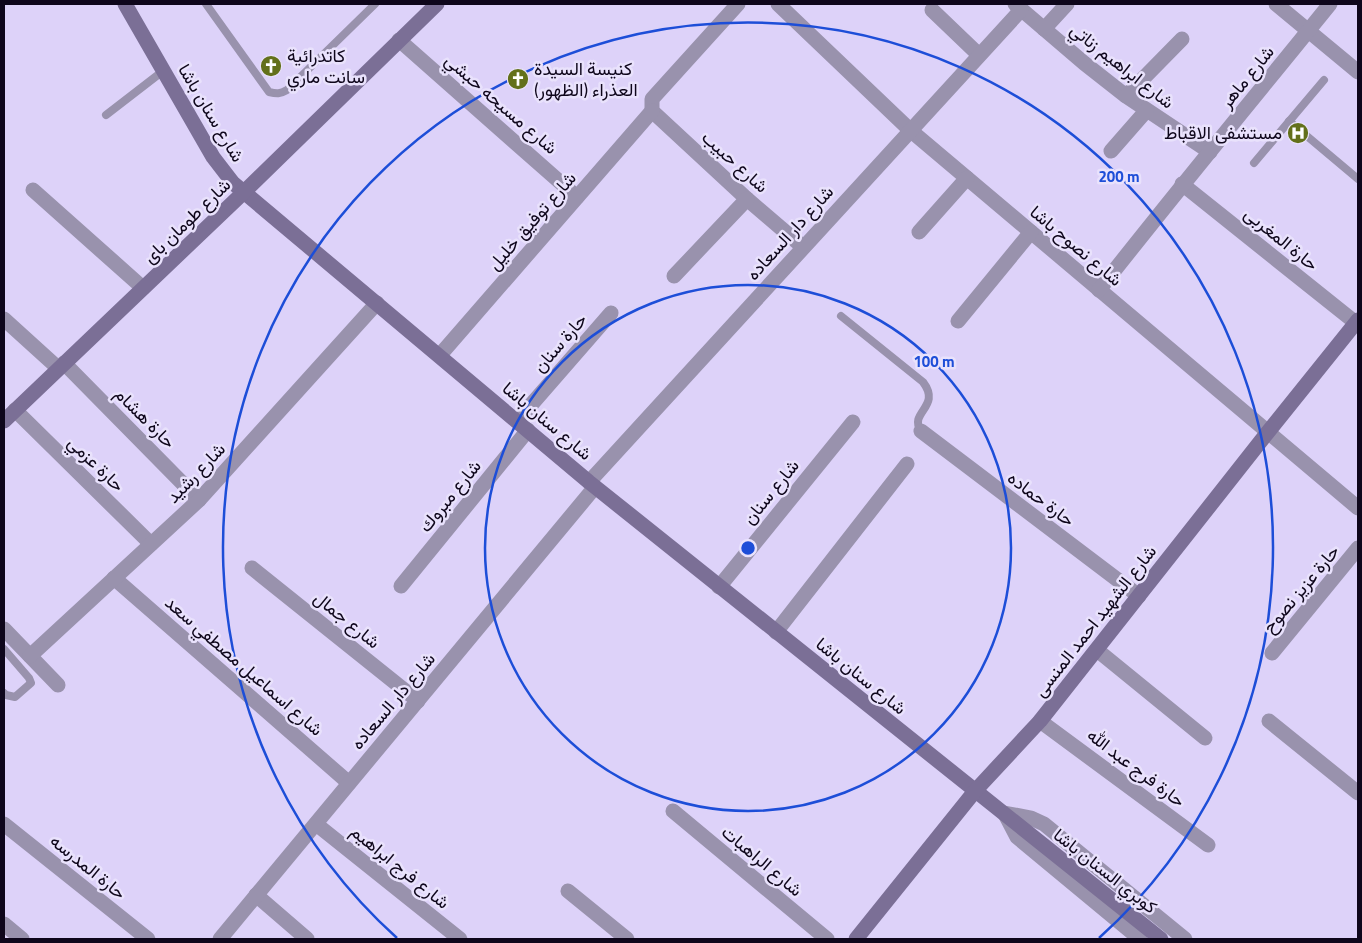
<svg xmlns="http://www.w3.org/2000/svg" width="1362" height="943" font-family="'Titillium Web',Vazirmatn,sans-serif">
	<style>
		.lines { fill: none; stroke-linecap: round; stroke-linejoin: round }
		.lane { stroke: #9992ad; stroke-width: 8 }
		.street { stroke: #9992ad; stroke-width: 15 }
		.secondary { stroke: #7b6f96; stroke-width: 15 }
		.ring { fill: none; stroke: #1d4ed8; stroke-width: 2.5 }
		.labels { text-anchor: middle; stroke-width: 5; stroke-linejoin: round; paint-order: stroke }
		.poi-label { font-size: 18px; fill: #0e061b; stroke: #e9e2fc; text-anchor: start }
		.street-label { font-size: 18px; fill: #0e061b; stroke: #e9e2fc }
		.centre { fill: #1d4ed8; stroke: #e9e2fc; stroke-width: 2.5 }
		.ring-label { font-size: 15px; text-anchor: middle; font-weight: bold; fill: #1d4ed8; stroke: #e9e2fc; stroke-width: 5; stroke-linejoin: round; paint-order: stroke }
	</style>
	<rect width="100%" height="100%" fill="#ddd2f9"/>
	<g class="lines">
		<g class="lane">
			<path d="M 206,4 L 269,92 C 277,94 280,94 287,90 L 375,4"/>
			<polyline points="106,115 163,71"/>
			<polyline points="1289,121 1358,179"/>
			<polyline points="1254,163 1324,80"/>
			<path d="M 841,316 L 923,382 C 942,407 908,412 921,431"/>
			<polyline points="4,649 29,678 31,683 15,697 6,695 4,693"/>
		</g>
		<g class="street">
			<polyline points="738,4 652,99 652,111 747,199 803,247"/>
			<polyline points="778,4 910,130 1358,508"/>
			<polyline points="1015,4 1084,63 1126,96 1210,152"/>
			<polyline points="1276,4 1358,72"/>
			<polyline points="932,10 979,55"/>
			<polyline points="1044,29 1067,4"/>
			<polyline points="399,40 577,197"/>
			<polyline points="1126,96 1182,39"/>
			<polyline points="1111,151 1146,111"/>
			<polyline points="1182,184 1356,323"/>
			<polyline points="33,190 143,288"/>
			<polyline points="919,232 967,178"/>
			<polyline points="674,276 747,199"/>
			<path d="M 1099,290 C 1175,193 1253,99 1330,4"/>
			<polyline points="4,319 58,368"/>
			<polyline points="958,321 1031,232"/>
			<polyline points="440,355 652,111"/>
			<polyline points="64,363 199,500"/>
			<polyline points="15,410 151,544"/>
			<polyline points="517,421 611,313"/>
			<polyline points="921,431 1139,596"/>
			<polyline points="589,482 1021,10"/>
			<polyline points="252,568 418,701"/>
			<polyline points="114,578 349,783"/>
			<polyline points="401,586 528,430"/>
			<polyline points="719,587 853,422"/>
			<polyline points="4,629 58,685"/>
			<polyline points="776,632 907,464"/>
			<polyline points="1097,650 1205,738"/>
			<polyline points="1272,653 1358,548"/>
			<polyline points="30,656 199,500 377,303"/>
			<polyline points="1040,721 1208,845"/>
			<polyline points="1269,721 1358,793"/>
			<polyline points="673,811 827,939"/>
			<polyline points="1004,813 1031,818 1044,824 1185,939"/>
			<polyline points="1005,814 1017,837 1140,939"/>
			<polyline points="4,824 148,939"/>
			<polyline points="316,824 460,939"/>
			<polyline points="568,891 627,939"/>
			<polyline points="256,895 307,939"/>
			<polyline points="4,924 22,939"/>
			<polyline points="220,939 595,487"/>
		</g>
		<g class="secondary">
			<polyline points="125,4 213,157 233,183 589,482 1161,939"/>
			<polyline points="4,421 244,192 437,4"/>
			<polyline points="856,939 975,791 1040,721 1268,432 1358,320"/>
		</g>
	</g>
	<g class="ring">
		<circle cx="748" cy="548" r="263"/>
		<path d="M397 938A525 525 0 1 1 1099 938"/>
	</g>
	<defs>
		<g id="church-disc" transform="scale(1.125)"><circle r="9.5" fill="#63701b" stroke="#e9e2fc"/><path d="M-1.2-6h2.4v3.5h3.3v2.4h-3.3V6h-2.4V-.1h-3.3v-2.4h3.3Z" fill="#fff"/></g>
		<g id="hospital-disc" transform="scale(1.125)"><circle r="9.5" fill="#63701b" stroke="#e9e2fc"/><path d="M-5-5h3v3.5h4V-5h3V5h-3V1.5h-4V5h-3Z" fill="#fff"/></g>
	</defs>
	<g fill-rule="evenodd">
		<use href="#church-disc" x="271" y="66"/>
		<use href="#church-disc" x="518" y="79"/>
		<use href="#hospital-disc" x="1298" y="133"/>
	</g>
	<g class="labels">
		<g class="poi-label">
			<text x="287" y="62">كاتدرائية<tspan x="287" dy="21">سانت ماري</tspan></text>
			<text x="534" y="75">كنيسة السيدة<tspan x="534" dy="21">العذراء (الظهور)</tspan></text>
			<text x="1282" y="139" text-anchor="end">مستشفى الاقباط</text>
		</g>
		<g class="street-label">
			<text transform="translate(1122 66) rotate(38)" y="6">شارع ابراهيم زناتي</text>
			<text transform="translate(1247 77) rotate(-51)" y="6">شارع ماهر</text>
			<text transform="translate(501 104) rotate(41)" y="6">شارع مسيحه حبشي</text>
			<text transform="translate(211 113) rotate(59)" y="6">شارع سنان باشا</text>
			<text transform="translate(735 162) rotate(42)" y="6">شارع حبيب</text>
			<text transform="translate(187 221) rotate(-44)" y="6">شارع طومان باى</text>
			<text transform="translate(532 221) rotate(-49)" y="6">شارع توفيق خليل</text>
			<text transform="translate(790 233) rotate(-48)" y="6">شارع دار السعاده</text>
			<text transform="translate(1281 239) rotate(39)" y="6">حارة المغربى</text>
			<text transform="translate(1076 246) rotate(40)" y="6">شارع نصوح باشا</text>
			<text transform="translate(560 343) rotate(-49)" y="6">حارة سنان</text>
			<text transform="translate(145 418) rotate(45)" y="6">حارة هشام</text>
			<text transform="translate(547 421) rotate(40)" y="6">شارع سنان باشا</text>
			<text transform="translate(96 464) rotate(44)" y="6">حارة عزمي</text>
			<text transform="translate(196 473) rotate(-46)" y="6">شارع رشيد</text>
			<text transform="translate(771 492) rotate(-51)" y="6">شارع سنان</text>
			<text transform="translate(450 496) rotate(-51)" y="6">شارع مبروك</text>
			<text transform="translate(1041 499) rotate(37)" y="6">حارة حماده</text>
			<text transform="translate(1301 589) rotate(-50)" y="6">حارة عزيز نصوح</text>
			<text transform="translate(347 620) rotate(39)" y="6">شارع جمال</text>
			<text transform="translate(1095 621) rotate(-52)" y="6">شارع الشهيد احمد المنسى</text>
			<text transform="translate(244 666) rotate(41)" y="6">شارع اسماعيل مصطفي سعد</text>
			<text transform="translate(861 676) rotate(39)" y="6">شارع سنان باشا</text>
			<text transform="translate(393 701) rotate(-50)" y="6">شارع دار السعاده</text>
			<text transform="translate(1136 768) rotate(37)" y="6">حارة فرج عبد الله</text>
			<text transform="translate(762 861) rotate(40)" y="6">شارع الراهبات</text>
			<text transform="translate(88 867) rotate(39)" y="6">حارة المدرسه</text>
			<text transform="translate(400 867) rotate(39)" y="6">شارع فرج ابراهيم</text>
			<text transform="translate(1105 871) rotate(38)" y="6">كوبري السنان باشا</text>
		</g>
	</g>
	<circle cx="748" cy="548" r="8" class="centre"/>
	<g class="ring-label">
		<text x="1119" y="182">200 m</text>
		<text x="934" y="367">100 m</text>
	</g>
	<rect width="1362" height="943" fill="none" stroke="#0e061b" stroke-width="10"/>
</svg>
